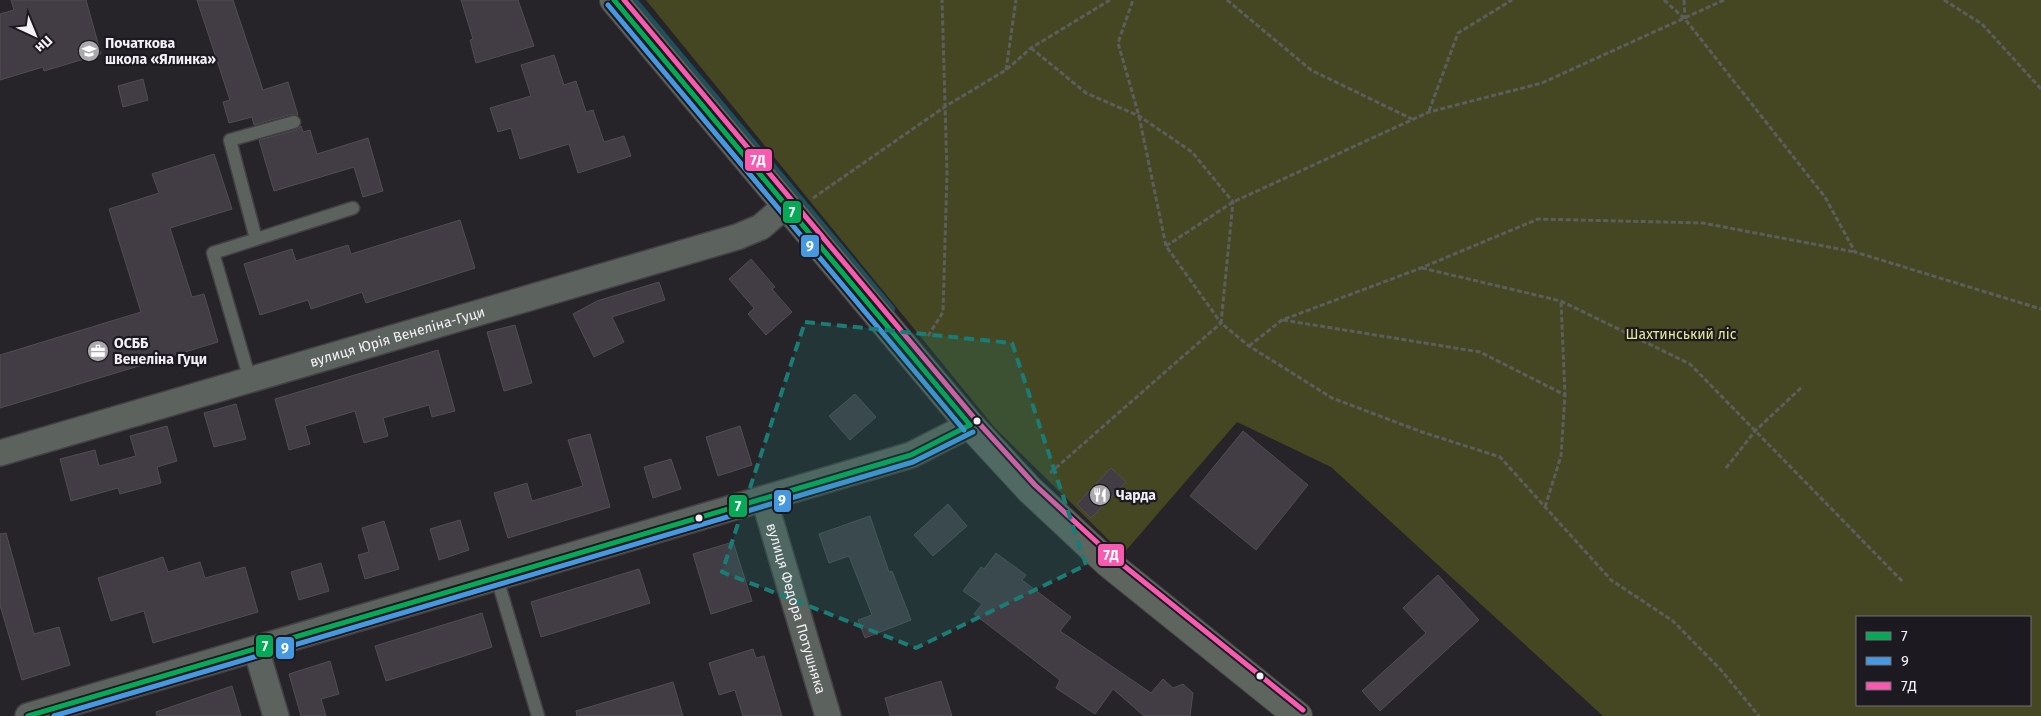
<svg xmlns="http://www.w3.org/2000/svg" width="2041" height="716" font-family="'Fira Sans',sans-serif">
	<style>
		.green { fill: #454722; fill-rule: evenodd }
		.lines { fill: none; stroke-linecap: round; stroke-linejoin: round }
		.stream { stroke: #1a525f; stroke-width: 8 }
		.building { fill: #423c45; stroke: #504e52 }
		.lane-casing { stroke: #434144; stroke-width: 15 }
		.street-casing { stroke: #434144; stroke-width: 28 }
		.secondary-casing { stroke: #434144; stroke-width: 30 }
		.path { stroke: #5c5e5d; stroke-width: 3; stroke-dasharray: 5 2.5; stroke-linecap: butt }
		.lane { stroke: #5c625d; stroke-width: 12 }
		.street { stroke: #5c625d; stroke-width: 25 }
		.secondary { stroke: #5e655f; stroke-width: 28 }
		.bus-1-casing { stroke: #1d1921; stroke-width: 9 }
		.bus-2-casing { stroke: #1d1921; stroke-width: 9 }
		.bus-3-casing { stroke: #1d1921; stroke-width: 9 }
		.bus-1 { stroke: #06aa56; stroke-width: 5 }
		.bus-2 { stroke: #4699e1; stroke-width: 5 }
		.bus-3 { stroke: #f75aaf; stroke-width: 5 }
		.marked { fill: #1a7c75; fill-opacity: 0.2; stroke: #1a7c75; stroke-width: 4; stroke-dasharray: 10 6; stroke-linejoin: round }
		.bus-dot { fill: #f3f0f6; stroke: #1d1921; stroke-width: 2 }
		.labels { text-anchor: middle; stroke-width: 4.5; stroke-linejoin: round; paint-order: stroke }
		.poi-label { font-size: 14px; font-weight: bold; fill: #f3f0f6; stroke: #1d1921; text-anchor: start }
		.park-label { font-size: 14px; fill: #e6eb93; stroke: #1d1921 }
		.street-label { font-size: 14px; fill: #f3f0f6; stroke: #1d1921 }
		.line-badge { stroke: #1d1921; stroke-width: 2 }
		.badge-label { font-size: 14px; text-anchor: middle; font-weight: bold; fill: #fff }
	</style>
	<rect width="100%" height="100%" fill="#262428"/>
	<path class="green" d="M 646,0 L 2041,0 L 2041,716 L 1603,716 L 1331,467 L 1237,422 L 1123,554 L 995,428 ZM 1857,617 L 2030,617 L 2030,705 L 1857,705 Z"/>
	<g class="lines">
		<polyline class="stream" points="633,0 891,309"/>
	</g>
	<g class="building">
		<polygon points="11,0 86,0 101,54 44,71 43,67 0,80 0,14 14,10"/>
		<polygon points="197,0 233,0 263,90 288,82 298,115 292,114 254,125 252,117 229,123 223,102 230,100"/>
		<polygon points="461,0 518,0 534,46 476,63 470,40 473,39"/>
		<polygon points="554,55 564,85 576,81 586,112 593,110 604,142 624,136 631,156 578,173 569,144 520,159 511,128 498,132 490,108 531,96 521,65"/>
		<polygon points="143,79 148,100 123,107 118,86"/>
		<polygon points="301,126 303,132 310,130 317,154 368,138 383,191 363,197 354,167 274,191 259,140 296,130"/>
		<polygon points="214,154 232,209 170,228 192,297 204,294 218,342 0,408 0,355 141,312 109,209 159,193 152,174"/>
		<polygon points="460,220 475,268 366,303 362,292 311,309 308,300 260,315 244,264 292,249 296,261 348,245 351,254"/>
		<polygon points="751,259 775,287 772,289 792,312 766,335 748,314 754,308 729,279"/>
		<polygon points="659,282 665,300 612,317 624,342 594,357 573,314 597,301"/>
		<polygon points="515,325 532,383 504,391 487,332"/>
		<polygon points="438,350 455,411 432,417 429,405 383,418 388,436 364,443 355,411 305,426 310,444 289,450 275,399"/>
		<polygon points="855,394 876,417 850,440 829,416"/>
		<polygon points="236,404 246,439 214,447 204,413"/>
		<polygon points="167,426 177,461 157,467 161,483 120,494 118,488 71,501 60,459 95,450 99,466 136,456 130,436"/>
		<polygon points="740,426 752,465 718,476 706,437"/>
		<polygon points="1243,431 1308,485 1256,550 1190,496"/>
		<polygon points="590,434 610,507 508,538 494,493 527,483 532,501 583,486 568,440"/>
		<polygon points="671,459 681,489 653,498 644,467"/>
		<polygon points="1111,468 1126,482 1091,518 1077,504"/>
		<polygon points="948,504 967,526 933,556 914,535"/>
		<polygon points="870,516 889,572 892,571 911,620 865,638 858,620 872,615 849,556 829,563 819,534"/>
		<polygon points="460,520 469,550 439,560 430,529"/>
		<polygon points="384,521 399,569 365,579 358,555 369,552 362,528"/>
		<polygon points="6,533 34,634 59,627 70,665 22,680 0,605 0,534"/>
		<polygon points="733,542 752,601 711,614 693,554"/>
		<polygon points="996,553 1026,575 1022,580 1071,617 1060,631 1151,693 1163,679 1173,688 1183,684 1193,693 1190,716 1144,716 1113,689 1095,714 1056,688 1060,680 974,614 982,604 963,591 981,567 984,569"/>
		<polygon points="163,557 168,572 200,562 205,578 245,567 258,612 153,643 144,611 111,621 98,578"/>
		<polygon points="321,563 329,591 299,600 291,572"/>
		<polygon points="639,569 650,603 541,637 531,602"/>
		<polygon points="1438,575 1479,620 1380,711 1362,691 1426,633 1403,608"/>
		<polygon points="482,613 492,647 386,681 375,646"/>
		<polygon points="753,649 756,658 764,656 782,716 743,716 735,690 719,695 709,663"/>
		<polygon points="330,661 339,694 321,699 326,716 301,716 289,674"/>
		<polygon points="941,681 952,716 890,716 885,698"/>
		<polygon points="673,682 683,716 577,716 576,711"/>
		<polygon points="232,686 241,716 157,716 156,712"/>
	</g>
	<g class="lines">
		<g class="lane-casing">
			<g id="lane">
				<polyline points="256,239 230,140 294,122"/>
				<polyline points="250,380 213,253 353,208"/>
				<polyline points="497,578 538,716"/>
			</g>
		</g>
		<g class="street-casing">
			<g id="street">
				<path id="s1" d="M 0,453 L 737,237 L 761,227 L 785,206"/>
				<path id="s2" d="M 764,499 L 828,716"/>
				<polyline points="256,649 276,716"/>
				<polyline points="28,716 911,455 970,425"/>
			</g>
		</g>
		<g class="secondary-casing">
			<polyline id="secondary" points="614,0 970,425 1030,490 1108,563 1298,716"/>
		</g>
		<g class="path">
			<polyline points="1227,0 1311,70 1412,119"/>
			<polyline points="1664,0 1685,19 1825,197 1855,252 2041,309"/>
			<polyline points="1684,0 1685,19"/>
			<polyline points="1944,0 1982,24 2041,89"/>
			<polyline points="1031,48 1086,93 1139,116 1192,152 1233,202 1221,323 1249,346 1332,398 1422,432 1500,457 1611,580 1673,621 1721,670 1759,716"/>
			<polyline points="1006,70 1016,0"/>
			<polyline points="1429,111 1458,33 1512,0"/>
			<polyline points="813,198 946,106 1006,70 1031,48 1110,0"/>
			<polyline points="1166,246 1233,202 1429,112 1542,83 1724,0"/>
			<polyline points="1422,268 1561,301 1690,364 1903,582"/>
			<polyline points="1283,320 1480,352 1565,395"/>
			<polyline points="928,336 943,312 947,173 942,0"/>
			<polyline points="1249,346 1282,320 1421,268 1538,219 1703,223 1855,252"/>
			<polyline points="1726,468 1755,431 1803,386"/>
			<polyline points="1050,473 1221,323 1166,246 1139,116 1118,43 1133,0"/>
			<polyline points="1545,507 1561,456 1565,395 1561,301"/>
		</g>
		<use href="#lane" class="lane"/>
		<use href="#street" class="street"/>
		<use href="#secondary" class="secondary"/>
		<g class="bus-1-casing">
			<g id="bus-1">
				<polyline points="614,0 970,425"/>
				<polyline points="28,716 911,455 970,425"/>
			</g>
		</g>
		<g class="bus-2-casing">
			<g id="bus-2">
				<polyline points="608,5 964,430"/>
				<polyline points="54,716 913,462 973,432"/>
			</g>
		</g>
		<g class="bus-3-casing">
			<polyline id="bus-3" points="624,0 976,420 1035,485 1113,557 1303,710"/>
		</g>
		<use href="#bus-1" class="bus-1"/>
		<use href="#bus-2" class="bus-2"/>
		<use href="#bus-3" class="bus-3"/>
	</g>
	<path class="marked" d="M 805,322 L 1012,343 L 1086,565 L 916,648 L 722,572 Z"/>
	<defs>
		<g id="school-disc" transform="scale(1.125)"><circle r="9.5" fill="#aba9ae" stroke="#1d1921"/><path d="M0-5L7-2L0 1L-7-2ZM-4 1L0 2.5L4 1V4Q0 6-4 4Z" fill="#fff"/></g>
		<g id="office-disc" transform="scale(1.125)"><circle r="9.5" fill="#aba9ae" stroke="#1d1921"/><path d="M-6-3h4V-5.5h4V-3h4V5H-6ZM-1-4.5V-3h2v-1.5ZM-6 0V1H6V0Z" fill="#fff"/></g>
		<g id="restaurant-disc" transform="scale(1.125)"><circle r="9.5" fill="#aba9ae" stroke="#1d1921"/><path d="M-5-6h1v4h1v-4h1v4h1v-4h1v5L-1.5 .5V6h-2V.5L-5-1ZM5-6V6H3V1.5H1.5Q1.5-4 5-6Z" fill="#fff"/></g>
	</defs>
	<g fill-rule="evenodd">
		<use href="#school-disc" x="89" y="51"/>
		<use href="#office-disc" x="98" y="351"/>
		<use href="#restaurant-disc" x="1100" y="495"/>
	</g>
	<g class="bus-dot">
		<circle cx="977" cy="421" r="4.5"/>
		<circle cx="699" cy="518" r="4.5"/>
		<circle cx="1260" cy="676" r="4.5"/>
	</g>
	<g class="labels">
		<g class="poi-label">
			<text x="105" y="48">Початкова<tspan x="105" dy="16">школа «Ялинка»</tspan></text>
			<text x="114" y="348">ОСББ<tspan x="114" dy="16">Венеліна Гуци</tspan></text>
			<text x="1116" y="500">Чарда</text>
		</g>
		<g class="park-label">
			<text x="1681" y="339">Шахтинський ліс</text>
		</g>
		<g class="street-label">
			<text dy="5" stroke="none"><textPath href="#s1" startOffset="414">вулиця Юрія Венеліна-Гуци</textPath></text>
			<text dy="5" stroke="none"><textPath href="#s2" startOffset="114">вулиця Федора Потушняка</textPath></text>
		</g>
	</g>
	<g class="line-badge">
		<rect x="744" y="148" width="29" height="24" rx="5" fill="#f75aaf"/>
		<rect x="782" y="200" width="20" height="24" rx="5" fill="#06aa56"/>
		<rect x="800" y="234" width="20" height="24" rx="5" fill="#4699e1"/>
		<rect x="773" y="489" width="19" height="24" rx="5" fill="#4699e1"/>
		<rect x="728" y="494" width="20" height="24" rx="5" fill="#06aa56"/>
		<rect x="1097" y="543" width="28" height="24" rx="5" fill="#f75aaf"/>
		<rect x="255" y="634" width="19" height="24" rx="5" fill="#06aa56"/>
		<rect x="275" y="636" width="20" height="24" rx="5" fill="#4699e1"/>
	</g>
	<g class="badge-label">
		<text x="758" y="165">7Д</text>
		<text x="792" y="217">7</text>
		<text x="810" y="251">9</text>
		<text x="782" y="505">9</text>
		<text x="738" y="511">7</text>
		<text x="1111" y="560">7Д</text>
		<text x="265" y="651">7</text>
		<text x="285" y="653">9</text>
	</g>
	<rect x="1856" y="616" width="175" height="90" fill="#1d1921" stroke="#736f76"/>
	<rect x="1866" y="632" width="25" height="8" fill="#06aa56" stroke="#736f76"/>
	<text x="1901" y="641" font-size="15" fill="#f3f0f6">7</text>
	<rect x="1866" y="657" width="25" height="8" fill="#4699e1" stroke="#736f76"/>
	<text x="1901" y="666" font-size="15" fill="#f3f0f6">9</text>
	<rect x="1866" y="682" width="25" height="8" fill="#f75aaf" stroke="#736f76"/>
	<text x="1901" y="691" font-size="15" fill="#f3f0f6">7Д</text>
	<g transform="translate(35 35) rotate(136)" stroke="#1d1921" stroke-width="4" paint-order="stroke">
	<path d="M0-4L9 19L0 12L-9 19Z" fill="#f3f0f6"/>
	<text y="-8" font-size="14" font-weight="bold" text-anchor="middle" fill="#f3f0f6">Пн</text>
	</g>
</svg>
